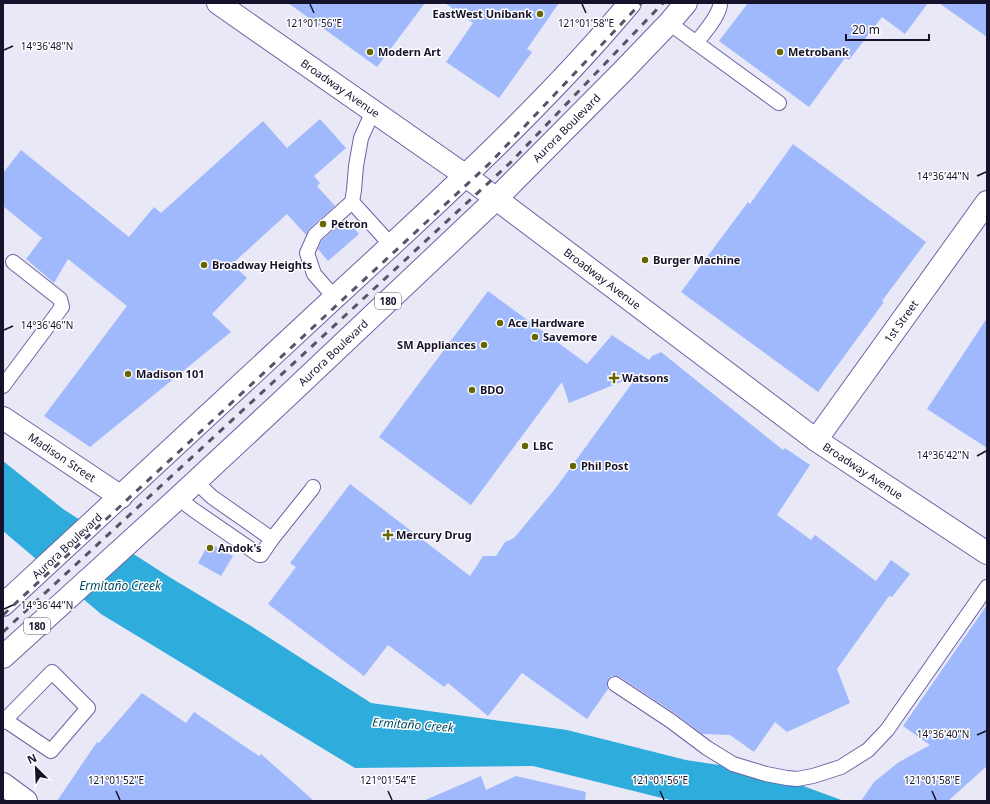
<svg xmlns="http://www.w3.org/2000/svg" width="990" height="804" font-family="'Noto Sans',sans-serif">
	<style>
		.water { fill: #2eacdc }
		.pier { fill: #e9e8f7 }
		.building { fill: #a0b9fc }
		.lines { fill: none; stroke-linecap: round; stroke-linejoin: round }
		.service-casing { stroke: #6c63a4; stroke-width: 16 }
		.minor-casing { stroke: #6c63a4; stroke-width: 24 }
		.tertiary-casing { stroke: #6c63a4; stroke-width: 24 }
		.primary-casing { stroke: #6c63a4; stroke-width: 24 }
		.service { stroke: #fff; stroke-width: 14 }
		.minor { stroke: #fff; stroke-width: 22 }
		.tertiary { stroke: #fff; stroke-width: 22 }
		.primary { stroke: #fff; stroke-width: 22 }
		.rail { stroke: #57546a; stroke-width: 3; stroke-dasharray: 7 7; stroke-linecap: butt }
		.ticks { fill: none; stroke: #17122c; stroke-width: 1.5 }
		.poi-dot { fill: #676600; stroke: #fff; stroke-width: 1.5 }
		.labels { text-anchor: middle; stroke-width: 3; stroke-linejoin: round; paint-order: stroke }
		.shield { fill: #fff; stroke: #5d596b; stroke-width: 1 }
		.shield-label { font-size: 10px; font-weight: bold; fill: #17122c }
		.poi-label { font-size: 11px; font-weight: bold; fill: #17122c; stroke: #fff; text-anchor: start }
		.street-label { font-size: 11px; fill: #17122c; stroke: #fff }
		.water-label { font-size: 12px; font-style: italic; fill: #034b63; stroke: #fff }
		.ticks-label { font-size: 10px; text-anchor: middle; fill: #17122c; stroke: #fff; stroke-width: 3; stroke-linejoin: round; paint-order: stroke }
	</style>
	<rect width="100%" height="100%" fill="#e9e8f7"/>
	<polygon class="water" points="3,461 63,509 171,578 251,626 371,703 567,730 686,760 765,772 844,801 674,801 533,766 355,768 101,614 3,531"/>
	<polygon class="pier" points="84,520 126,547 76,595 39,564"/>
	<g class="building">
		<polygon points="288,3 425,3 377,67"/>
		<polygon points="445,3 559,3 527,49 532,52 499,98 446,62 473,23"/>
		<polygon points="748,3 928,3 905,34 882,17 849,60 845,58 809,107 719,41"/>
		<polygon points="939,3 987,3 987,37"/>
		<polygon points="320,119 346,148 314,176 320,183 317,186 335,206 309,229 306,235 287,214 232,264 247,278 212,314 231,332 90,447 44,416 127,306 68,259 54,283 26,259 42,238 3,206 3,173 21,150 129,237 154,207 161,213 263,121 287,148"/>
		<polygon points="793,144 926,242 882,301 884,302 818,392 681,292 748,202 750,204"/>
		<polygon points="346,219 359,234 328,261 318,249 322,240"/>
		<polygon points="488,291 587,364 612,335 649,360 652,356 661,352 783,450 785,448 810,465 777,515 811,540 815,535 876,581 891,560 910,574 892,597 889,596 837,669 850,703 787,732 775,722 754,752 730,735 702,734 676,714 620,677 616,676 612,676 608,679 607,684 608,689 587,719 522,673 488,716 448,683 444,687 388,645 364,676 268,604 296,567 290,563 350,484 470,576 483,556 496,556 505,542 514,538 555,489 638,375 569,403 562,382 471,505 379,437"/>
		<polygon points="987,318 987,448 927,409"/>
		<polygon points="209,543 233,556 221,576 198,563"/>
		<polygon points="987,605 987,766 948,801 861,801 874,782 899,762 930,745 903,726"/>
		<polygon points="142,693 186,723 194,712 259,756 261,754 314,801 57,801 97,742 99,743"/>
		<polygon points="481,776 486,790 516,776 586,792 585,801 423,801"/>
	</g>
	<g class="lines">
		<g class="service-casing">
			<g id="service">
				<polyline points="669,23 779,103"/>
				<path d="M 696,43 C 703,34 721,14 720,3"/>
				<polyline points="352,202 392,246"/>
				<polyline points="335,298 314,274 307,253 315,235 352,202 354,190 356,166 361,138 373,111"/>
				<polyline points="3,386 62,307 60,299 13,262"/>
				<polyline points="195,481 212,497 272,539"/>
				<polyline points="178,498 195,511 259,555 261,555 272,539 312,489 313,487"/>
				<polyline points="615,684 671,721 707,748 733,764 766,774 787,778 797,779 813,776 841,767 868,750 887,730 987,587"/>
				<polyline points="3,722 52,672 88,708 51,751 5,720"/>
			</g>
		</g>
		<g class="minor-casing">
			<g id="minor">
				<path id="s1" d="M 3,418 L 121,497"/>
				<polyline points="3,784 26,801"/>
			</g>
		</g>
		<g class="tertiary-casing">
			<g id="tertiary">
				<path id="s2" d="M 218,3 L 466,176 L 816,440 L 987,553"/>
				<path id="s3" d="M 816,440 L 987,202"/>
			</g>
		</g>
		<g class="primary-casing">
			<g id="primary">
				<path id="s4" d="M 3,605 C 114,503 223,401 333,299 C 436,204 540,110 630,3"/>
				<path id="s5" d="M 3,657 L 178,498 L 279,404 L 496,199 L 622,72 L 669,23 L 686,3"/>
			</g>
		</g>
		<use href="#service" class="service"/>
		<use href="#minor" class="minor"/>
		<use href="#tertiary" class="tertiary"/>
		<use href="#primary" class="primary"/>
		<g class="rail">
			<polyline points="3,615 490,163 641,3"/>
			<polyline points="3,632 510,163 663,3"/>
		</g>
	</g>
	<path class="ticks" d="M 310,4 L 314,13M 582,4 L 586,13M 4,50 L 13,46M 977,176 L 986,172M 4,330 L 13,326M 977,456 L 986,451M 4,609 L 13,605M 977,735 L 986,731M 116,791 L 120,800M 388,791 L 392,800M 660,791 L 664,800M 932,791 L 936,800"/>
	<g class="poi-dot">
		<circle cx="540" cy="14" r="4"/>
		<circle cx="370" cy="52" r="4"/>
		<circle cx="780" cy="52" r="4"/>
		<circle cx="323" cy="224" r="4"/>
		<circle cx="645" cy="260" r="4"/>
		<circle cx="204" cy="265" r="4"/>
		<circle cx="500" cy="323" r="4"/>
		<circle cx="535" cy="337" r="4"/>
		<circle cx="484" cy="345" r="4"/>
		<circle cx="128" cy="374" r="4"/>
		<path d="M612 372h4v4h4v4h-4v4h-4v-4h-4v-4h4z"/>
		<circle cx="472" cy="390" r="4"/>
		<circle cx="525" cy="446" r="4"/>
		<circle cx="573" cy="466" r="4"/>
		<path d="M386 529h4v4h4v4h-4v4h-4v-4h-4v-4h4z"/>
		<circle cx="210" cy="548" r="4"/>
	</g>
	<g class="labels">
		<g class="shield">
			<rect x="375" y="293" width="26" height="16" rx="3"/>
			<rect x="24" y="618" width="26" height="16" rx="3"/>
		</g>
		<g class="shield-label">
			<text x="388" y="305">180</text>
			<text x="37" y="630">180</text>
		</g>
		<g class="poi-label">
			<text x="532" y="18" text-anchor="end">EastWest Unibank</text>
			<text x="378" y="56">Modern Art</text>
			<text x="788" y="56">Metrobank</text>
			<text x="331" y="228">Petron</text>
			<text x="653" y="264">Burger Machine</text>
			<text x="212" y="269">Broadway Heights</text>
			<text x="508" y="327">Ace Hardware</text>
			<text x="543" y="341">Savemore</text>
			<text x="476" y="349" text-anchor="end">SM Appliances</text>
			<text x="136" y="378">Madison 101</text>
			<text x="622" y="382">Watsons</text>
			<text x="480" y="394">BDO</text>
			<text x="533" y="450">LBC</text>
			<text x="581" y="470">Phil Post</text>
			<text x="396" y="539">Mercury Drug</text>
			<text x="218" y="552">Andok's</text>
		</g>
		<g class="street-label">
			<text dy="4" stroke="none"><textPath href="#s2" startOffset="149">Broadway Avenue</textPath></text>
			<text dy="4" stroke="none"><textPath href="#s5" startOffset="773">Aurora Boulevard</textPath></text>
			<text dy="4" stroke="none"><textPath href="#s2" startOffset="473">Broadway Avenue</textPath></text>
			<text dy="4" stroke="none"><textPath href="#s3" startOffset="146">1st Street</textPath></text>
			<text dy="4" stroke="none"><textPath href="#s5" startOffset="449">Aurora Boulevard</textPath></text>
			<text dy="4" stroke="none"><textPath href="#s1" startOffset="71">Madison Street</textPath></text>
			<text dy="4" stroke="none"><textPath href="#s2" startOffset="797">Broadway Avenue</textPath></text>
			<text dy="4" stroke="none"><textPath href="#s4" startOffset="87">Aurora Boulevard</textPath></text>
		</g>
		<g class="water-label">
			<text x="120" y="590">Ermitaño Creek</text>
			<text transform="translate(413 725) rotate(4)" y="4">Ermitaño Creek</text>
		</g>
	</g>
	<g class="ticks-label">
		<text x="314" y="27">121°01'56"E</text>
		<text x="586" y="27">121°01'58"E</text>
		<text x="47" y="50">14°36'48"N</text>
		<text x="943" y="180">14°36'44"N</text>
		<text x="47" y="329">14°36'46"N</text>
		<text x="943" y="459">14°36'42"N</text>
		<text x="47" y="609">14°36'44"N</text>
		<text x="943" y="738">14°36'40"N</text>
		<text x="116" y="784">121°01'52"E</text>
		<text x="388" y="784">121°01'54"E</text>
		<text x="660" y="784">121°01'56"E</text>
		<text x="932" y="784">121°01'58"E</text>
	</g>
	<rect width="990" height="804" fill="none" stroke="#17122c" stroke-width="8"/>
	<g transform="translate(36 768) rotate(336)" stroke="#ffffff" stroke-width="3" paint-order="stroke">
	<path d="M0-3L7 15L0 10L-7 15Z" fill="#17122c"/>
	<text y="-6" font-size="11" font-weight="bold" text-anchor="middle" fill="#17122c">N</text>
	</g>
	<path d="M846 34v6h83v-6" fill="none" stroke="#17122c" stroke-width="2"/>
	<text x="852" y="34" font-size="12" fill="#17122c" stroke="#ffffff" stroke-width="3" paint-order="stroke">20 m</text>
</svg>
